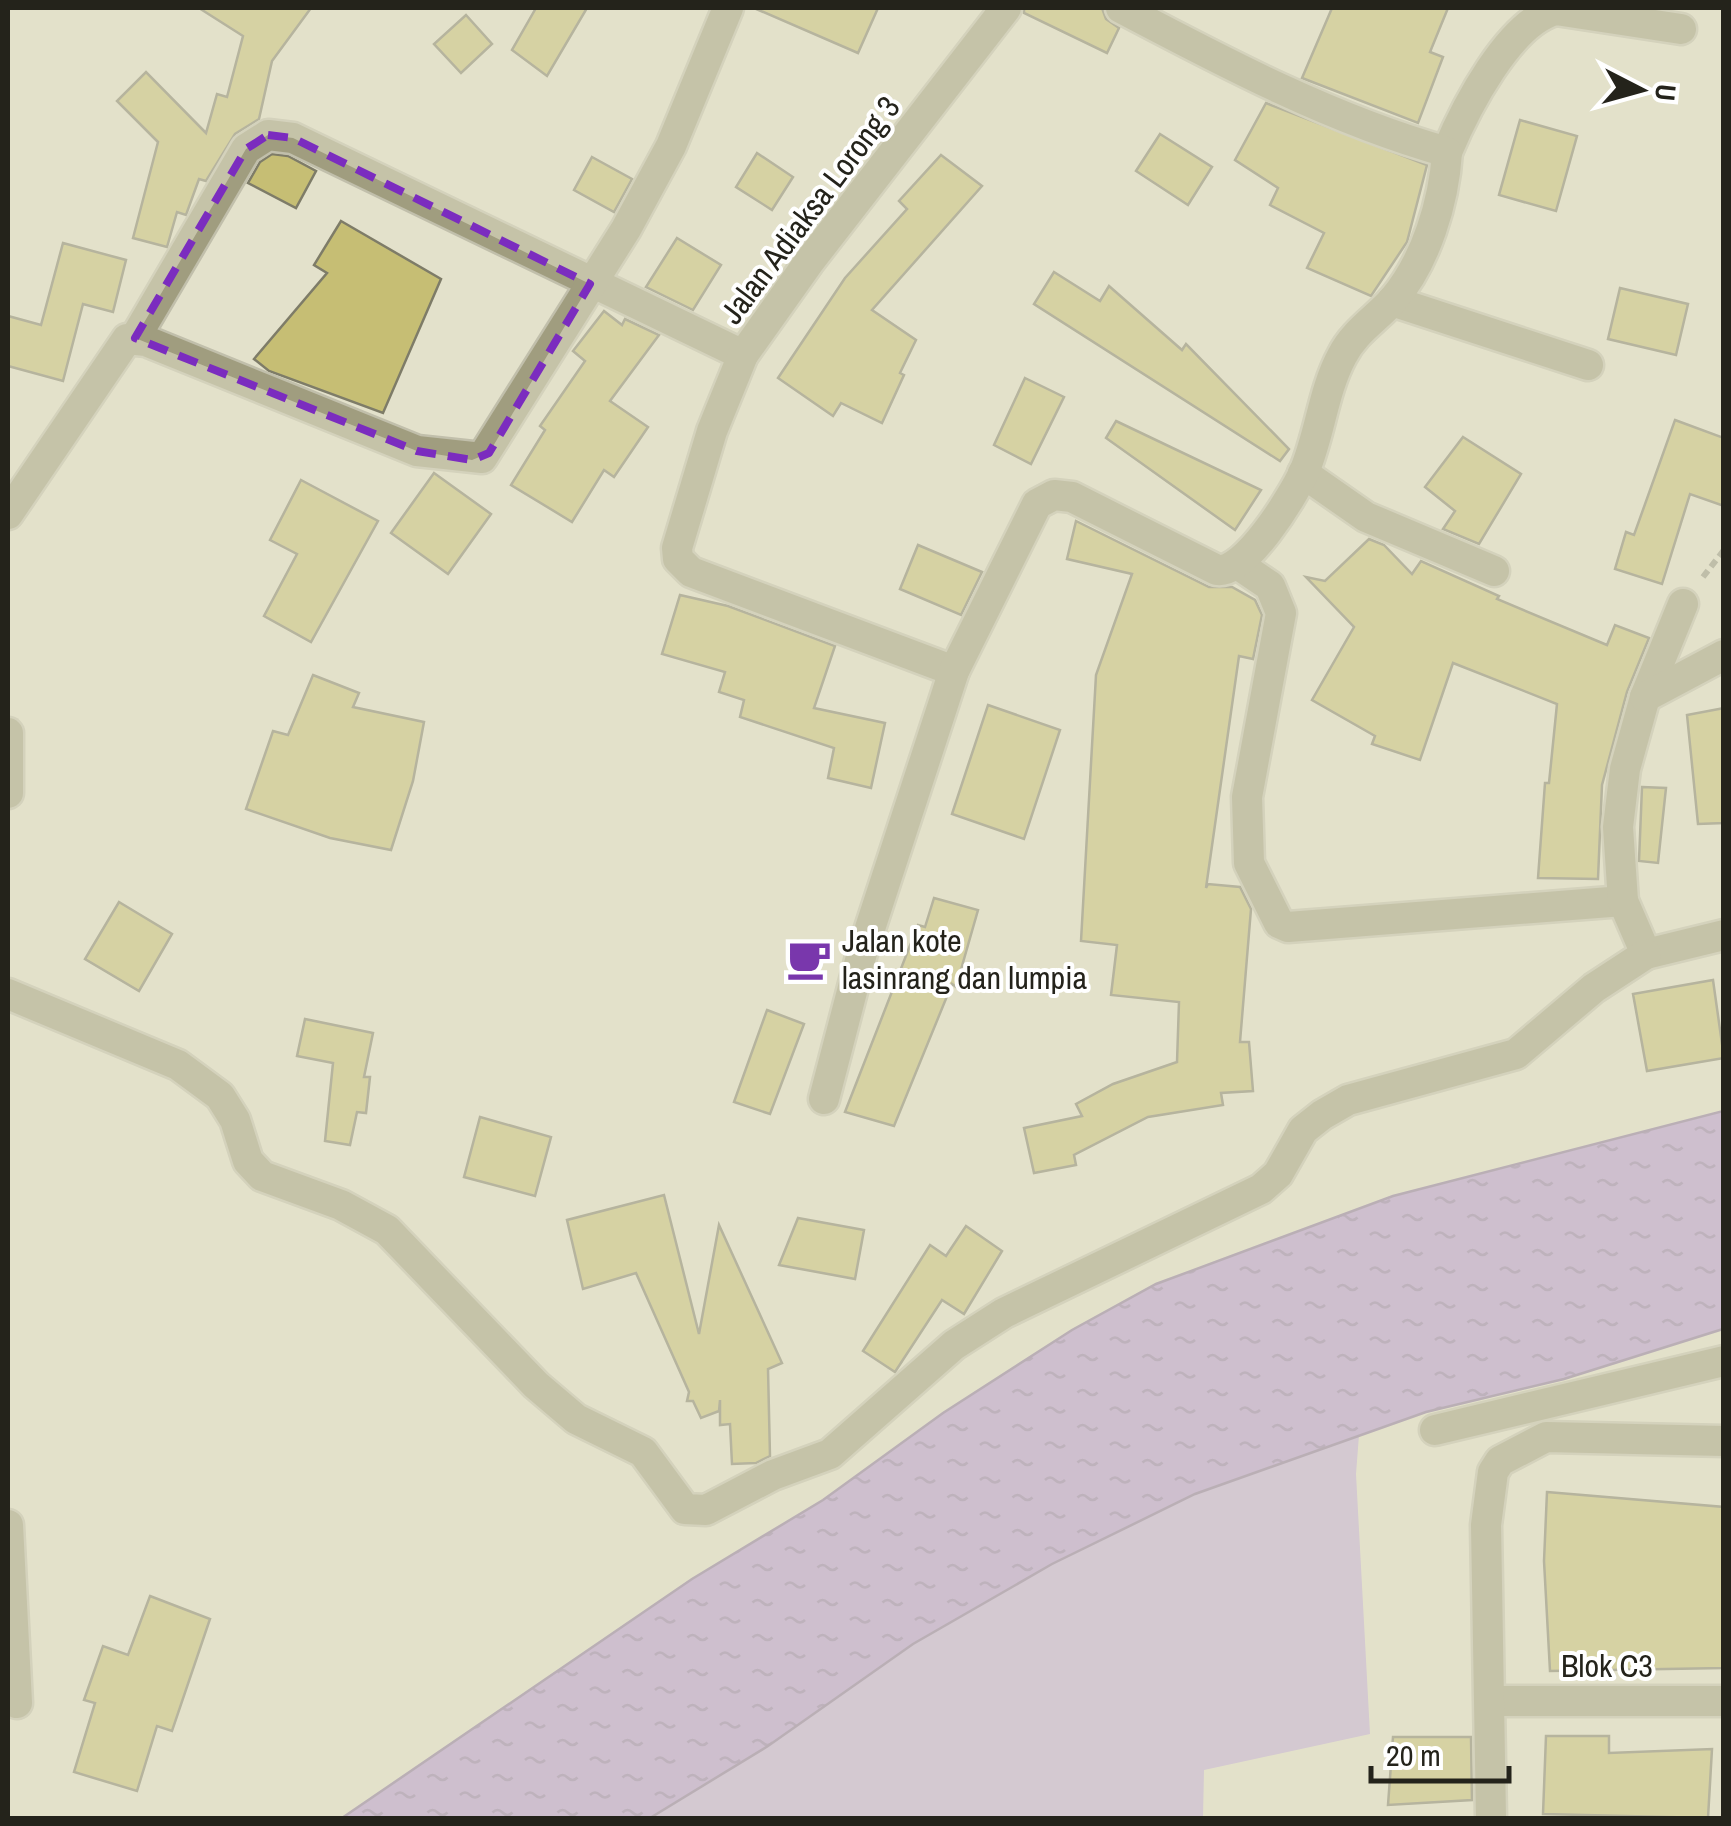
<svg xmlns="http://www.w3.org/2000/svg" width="1731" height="1826" font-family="'Archivo Narrow',sans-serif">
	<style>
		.green { fill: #c0aad9 }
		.water { fill: url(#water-ripples); stroke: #88729c; stroke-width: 2.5 }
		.building { fill: #c6be74; stroke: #7e7c68; stroke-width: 2.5 }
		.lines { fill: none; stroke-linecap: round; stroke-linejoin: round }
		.street-casing { stroke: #c1bfab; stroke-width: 35 }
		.path { stroke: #939282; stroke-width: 6; stroke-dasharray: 8 5; stroke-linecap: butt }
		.street { stroke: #a09d7f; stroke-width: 30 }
		.marked { fill: none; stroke: #7b2cbf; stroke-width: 8; stroke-dasharray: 20 12; stroke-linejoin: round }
		.labels { text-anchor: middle; stroke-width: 8; stroke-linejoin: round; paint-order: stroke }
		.street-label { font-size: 32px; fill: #24231b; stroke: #fff }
		.poi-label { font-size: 32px; fill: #24231b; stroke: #fff; text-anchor: start }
	</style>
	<defs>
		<pattern id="water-ripples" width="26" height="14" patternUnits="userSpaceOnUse" patternTransform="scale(2.5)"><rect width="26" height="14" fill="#b394d3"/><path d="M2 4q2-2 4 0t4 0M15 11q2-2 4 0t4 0" fill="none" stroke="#9178aa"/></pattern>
	</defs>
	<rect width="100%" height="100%" fill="#e3e1cb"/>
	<polygon class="green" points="1359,1435 1356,1474 1370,1734 1204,1770 1203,1818 650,1818 768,1746 913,1644 1052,1564 1195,1494"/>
	<polygon class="water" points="1723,1111 1723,1329 1564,1379 1426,1412 1195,1494 1052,1564 913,1644 768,1746 650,1818 342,1818 692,1579 823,1500 943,1413 1072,1330 1156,1284 1393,1196"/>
	<g class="building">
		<polygon points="199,8 311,8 272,61 259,119 235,134 206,181 199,179 186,215 177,212 167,247 133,238 158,142 117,101 146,72 206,133 217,94 227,97 243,36"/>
		<polygon points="536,8 587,8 547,76 512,50"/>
		<polygon points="754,8 878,8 858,53"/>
		<polygon points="1024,8 1102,8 1106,19 1119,28 1107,53 1024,13"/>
		<polygon points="1332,8 1448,8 1430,52 1443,57 1418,123 1302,78"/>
		<polygon points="466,15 492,44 461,73 434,44"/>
		<polygon points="1266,103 1427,165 1407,242 1371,296 1307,268 1324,233 1270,205 1278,188 1235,160"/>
		<polygon points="1520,120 1577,136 1556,211 1499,195"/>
		<polygon points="1160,134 1212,167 1188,205 1136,171"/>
		<polygon points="757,153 793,177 772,210 736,187"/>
		<polygon points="272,154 288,156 316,171 296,208 248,183 260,162"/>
		<polygon points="941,155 982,186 872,310 916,340 900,373 904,375 882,423 841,403 833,416 778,378 845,278 907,209 899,201"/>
		<polygon points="592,157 632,179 614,212 574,190"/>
		<polygon points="341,221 441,279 383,413 269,371 254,359 327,273 314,265"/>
		<polygon points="677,238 721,265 693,310 646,287"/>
		<polygon points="63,243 126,260 113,312 83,304 63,381 8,366 8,316 41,325"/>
		<polygon points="1054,272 1100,301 1109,286 1182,350 1186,344 1289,449 1280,461 1034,304"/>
		<polygon points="1620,288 1688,304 1676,355 1608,339"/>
		<polygon points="604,311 622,325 625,319 659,335 610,401 648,427 614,477 604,470 572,522 511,485 545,430 540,426 585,361 573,351"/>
		<polygon points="1025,378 1064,397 1031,464 994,445"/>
		<polygon points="1675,420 1724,438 1724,506 1690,494 1662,584 1615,569 1626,532 1634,535"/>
		<polygon points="1116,421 1261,490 1235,530 1106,438"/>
		<polygon points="1463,437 1521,474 1479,544 1443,529 1455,511 1425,487"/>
		<polygon points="434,473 491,514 448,574 391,533"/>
		<polygon points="301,480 378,521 311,642 264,616 297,554 270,540"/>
		<polygon points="1076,521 1209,587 1232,587 1255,600 1262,615 1253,659 1239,656 1206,888 1208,884 1240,887 1251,909 1240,1042 1249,1042 1253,1091 1221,1093 1223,1105 1148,1117 1074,1155 1076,1165 1034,1173 1024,1128 1082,1116 1076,1104 1113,1084 1177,1062 1179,1002 1111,995 1117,945 1081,941 1096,675 1132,574 1067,559"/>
		<polygon points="1369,539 1384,545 1412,574 1421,561 1499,596 1497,599 1607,645 1615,625 1649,638 1627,692 1602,785 1598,879 1538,878 1545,783 1549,783 1557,704 1453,663 1420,760 1372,744 1375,736 1312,700 1354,627 1306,577 1325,581"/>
		<polygon points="918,545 982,572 961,615 900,589"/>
		<polygon points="680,595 728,606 835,646 814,708 885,723 871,788 828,778 834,748 740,717 744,700 719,692 725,672 662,654"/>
		<polygon points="313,675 359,693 353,707 424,722 413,781 391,850 330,838 246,809 273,731 288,735"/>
		<polygon points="988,705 1060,730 1024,839 952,814"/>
		<polygon points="1724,708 1724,823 1698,824 1687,715"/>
		<polygon points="1642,787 1666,788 1658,863 1639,861"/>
		<polygon points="934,898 978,910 956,987 952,984 894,1126 845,1112 918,925 925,927"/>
		<polygon points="119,902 172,934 139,991 85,959"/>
		<polygon points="1713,980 1724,1058 1647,1071 1633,994"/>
		<polygon points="767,1010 804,1024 770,1114 734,1102"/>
		<polygon points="305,1019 373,1033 364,1077 370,1077 366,1113 357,1112 350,1145 325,1141 333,1063 297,1056"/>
		<polygon points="480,1117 551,1137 535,1196 464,1177"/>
		<polygon points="664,1195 699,1334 719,1225 782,1363 768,1369 770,1456 756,1463 732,1464 730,1424 720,1425 720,1400 719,1411 701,1418 693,1401 687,1401 689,1392 636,1273 583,1289 567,1220"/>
		<polygon points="798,1218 864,1230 855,1279 779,1265"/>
		<polygon points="966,1226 1002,1251 964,1314 942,1300 895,1372 863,1351 930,1245 946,1256"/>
		<polygon points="1547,1492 1724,1507 1724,1668 1550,1671 1544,1561"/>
		<polygon points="150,1596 210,1619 172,1731 157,1726 137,1791 74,1772 95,1703 84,1700 103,1646 128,1655"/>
		<polygon points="1546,1736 1609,1736 1609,1753 1712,1749 1708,1818 1543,1814"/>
		<polygon points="1393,1737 1471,1737 1472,1800 1388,1805"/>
	</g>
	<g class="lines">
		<g class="street-casing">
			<g id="street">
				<path d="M 1447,152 C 1465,109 1509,22 1556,10 L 1681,29"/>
				<polyline points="1392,301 1588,365"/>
				<polyline points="135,338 246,149 268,135 293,138 743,355"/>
				<polyline points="1303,473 1366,517 1494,571"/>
				<polyline points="8,514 127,339 146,341 417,451 482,458 626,229 671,146 728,8"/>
				<polyline points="1239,565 1270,586 1281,613 1247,797 1249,863 1279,923 1288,927 1623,901"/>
				<polyline points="1683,604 1645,697 1625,769 1618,827 1623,901 1646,954 1724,935"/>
				<polyline points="954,671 691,572 678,559 677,548 712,431 743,355 809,262 1006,8"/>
				<polyline points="1645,697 1724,655"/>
				<polyline points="8,733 8,793"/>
				<polyline points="8,994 178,1065 220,1096 235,1120 248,1161 262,1176 341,1205 387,1230 536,1385 576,1419 643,1452 685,1509 706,1510 773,1475 830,1454 954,1345 1004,1313 1261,1189 1278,1174 1303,1130 1322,1115 1348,1100 1516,1054 1594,988 1646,954"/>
				<path d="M 824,1099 L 862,953 L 954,671 L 1037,504 L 1054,495 L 1072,497 L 1217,570 C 1245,575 1293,496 1304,472 C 1320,435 1323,391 1342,356 C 1354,332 1376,319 1393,300 C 1426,261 1444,202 1447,152 C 1333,120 1225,63 1121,8"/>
				<polyline points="1435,1430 1724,1361"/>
				<polyline points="8,1525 17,1703"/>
				<polyline points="1490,1701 1724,1701"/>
				<polyline points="1491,1818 1486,1525 1493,1472 1500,1461 1546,1437 1724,1441"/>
			</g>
		</g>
		<polyline class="path" points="1703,577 1724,550"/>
		<use href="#street" class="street"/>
	</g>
	<path d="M0 0H1731V1826H0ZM 268,135 L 293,138 L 590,284 L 489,453 L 472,460 L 417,451 L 135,338 L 246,149 Z" fill="#e3e1cb" fill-opacity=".55" fill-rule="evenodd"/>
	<path class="marked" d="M 268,135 L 293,138 L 590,284 L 489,453 L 472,460 L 417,451 L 135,338 L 246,149 Z"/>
	<defs>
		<g id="cafe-bare" transform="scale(3.45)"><path d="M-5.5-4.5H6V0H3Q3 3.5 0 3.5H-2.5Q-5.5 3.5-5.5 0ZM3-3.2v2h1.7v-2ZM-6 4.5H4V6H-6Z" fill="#7937ac" stroke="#fff" stroke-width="2.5" paint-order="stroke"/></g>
	</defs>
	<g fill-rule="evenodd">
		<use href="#cafe-bare" x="809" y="959"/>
	</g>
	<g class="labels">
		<g class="street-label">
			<text transform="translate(810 210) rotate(-53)" y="11">Jalan Adiaksa Lorong 3</text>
			<text x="1607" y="1677">Blok C3</text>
		</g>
		<g class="poi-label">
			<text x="842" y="952">Jalan kote<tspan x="842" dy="37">lasinrang dan lumpia</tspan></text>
		</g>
	</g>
	<rect width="1731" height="1826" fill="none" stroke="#24231b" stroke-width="20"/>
	<g transform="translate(1641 90) rotate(96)" stroke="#ffffff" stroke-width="8" paint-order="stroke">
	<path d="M0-8L18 38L0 25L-18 38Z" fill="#24231b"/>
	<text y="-15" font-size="28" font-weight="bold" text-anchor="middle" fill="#24231b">U</text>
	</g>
	<path d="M1371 1766v15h138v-15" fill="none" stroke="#24231b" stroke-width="5"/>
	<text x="1386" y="1766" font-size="30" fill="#24231b" stroke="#ffffff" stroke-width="8" paint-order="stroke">20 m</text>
</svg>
